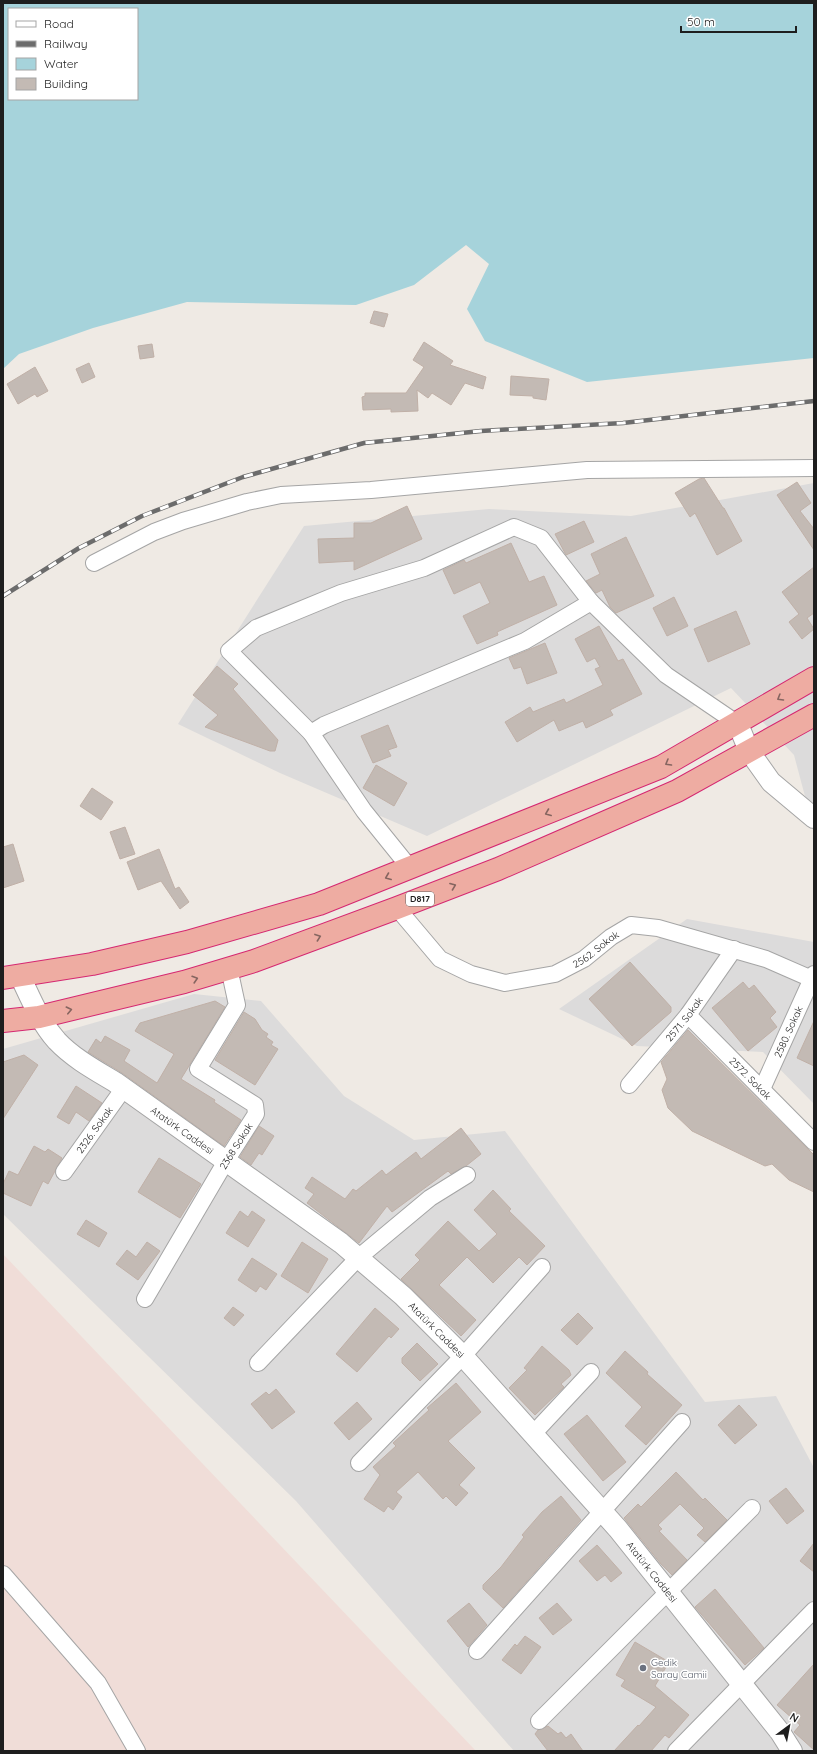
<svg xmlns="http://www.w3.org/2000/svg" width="817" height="1754" font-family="Quicksand,sans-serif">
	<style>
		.residential { fill: #dcdbdb }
		.military { fill: #f0ddd8 }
		.water { fill: #a6d3db; fill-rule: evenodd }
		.building { fill: #c3bab4; stroke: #c0b0a7 }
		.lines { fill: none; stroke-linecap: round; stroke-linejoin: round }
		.minor-casing { stroke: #a5a5a5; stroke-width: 18 }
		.tertiary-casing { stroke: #a5a5a5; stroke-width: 22 }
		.trunk-casing { stroke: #d52871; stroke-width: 24 }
		.minor { stroke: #fff; stroke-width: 16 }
		.tertiary { stroke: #fff; stroke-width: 20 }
		.trunk { stroke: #eeaca2; stroke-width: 22 }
		.rail-casing { stroke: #6c6c6c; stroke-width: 4.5 }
		.rail { stroke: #fff; stroke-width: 3; stroke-dasharray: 9; stroke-linecap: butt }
		.oneway { stroke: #866560 }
		.worship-dot { fill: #6b7280; stroke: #fff; stroke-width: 1.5 }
		.labels { text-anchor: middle; stroke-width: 3; stroke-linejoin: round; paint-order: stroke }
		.shield { fill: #fff; stroke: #626262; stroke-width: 1 }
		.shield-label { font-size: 9px; font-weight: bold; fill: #1e1e1e }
		.street-label { font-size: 10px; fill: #1e1e1e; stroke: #fff }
		.worship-label { font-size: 10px; fill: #5b616d; stroke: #fff; text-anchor: start }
	</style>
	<rect width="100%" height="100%" fill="#efeae4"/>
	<g class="residential">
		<polygon points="814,483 814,830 794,755 731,688 427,836 280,773 178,724 304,526 489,509 631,516"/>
		<polygon points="687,919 814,942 814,1104 763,1052 637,1046 559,1009"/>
		<polygon points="194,994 261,1001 344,1096 414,1140 505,1131 705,1402 776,1396 814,1468 814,1751 514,1751 296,1501 3,1214 3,1049"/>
	</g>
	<polygon class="military" points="3,1254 476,1751 3,1751"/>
	<path class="water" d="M 3,3 L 814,3 L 814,358 L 587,382 L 485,341 L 467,309 L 489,264 L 466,245 L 414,285 L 356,305 L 187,302 L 93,328 L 19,354 L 3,369 ZM 9,9 L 137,9 L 137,99 L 9,99 Z"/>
	<g class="building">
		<polygon points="374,311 388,314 384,327 370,323"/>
		<polygon points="424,342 453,361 450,365 486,377 483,389 465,383 451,405 432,393 428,398 417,390 418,411 391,412 391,409 363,410 362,397 365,396 365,393 406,393 424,367 413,360"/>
		<polygon points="152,344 154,357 140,359 138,346"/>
		<polygon points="89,363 95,377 82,383 76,369"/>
		<polygon points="35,367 48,391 37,397 35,394 18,404 7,384"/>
		<polygon points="511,376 549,379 546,400 533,398 533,396 510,395"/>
		<polygon points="704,478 723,508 724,508 742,541 717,555 695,513 690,517 675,493 699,479"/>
		<polygon points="797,482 811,503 800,511 814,529 814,550 777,495"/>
		<polygon points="407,506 422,539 354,570 354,561 319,563 318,539 354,538 354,523 371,523"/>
		<polygon points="584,521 594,542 566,555 555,534"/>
		<polygon points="626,537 654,596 616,613 610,607 602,590 596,593 586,581 600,574 591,554"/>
		<polygon points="511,543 529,582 544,576 557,605 497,632 498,635 477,644 463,616 490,603 480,582 454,594 443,570 464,560 466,563"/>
		<polygon points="814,567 814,613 807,618 814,629 802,639 789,622 799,614 782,592"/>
		<polygon points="674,597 688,626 667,636 653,608"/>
		<polygon points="736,611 750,644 708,662 694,629"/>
		<polygon points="599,626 618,661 623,659 642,694 610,710 613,715 586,728 583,721 559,731 554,720 517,742 505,722 530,707 533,712 564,699 566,703 603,685 595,669 600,667 595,658 587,662 575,639"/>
		<polygon points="545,643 557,673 527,684 521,667 514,669 509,658"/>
		<polygon points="217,666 238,684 233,689 278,740 275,751 270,751 205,727 218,715 193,695"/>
		<polygon points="388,725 397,747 388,750 391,756 373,763 361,736"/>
		<polygon points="376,765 407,783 394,806 363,788"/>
		<polygon points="92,788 113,802 101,820 80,806"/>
		<polygon points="125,827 135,854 120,859 110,832"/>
		<polygon points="13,844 24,881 3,888 3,847"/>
		<polygon points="159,849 175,889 179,887 189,902 180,909 161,881 138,890 127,862"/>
		<polygon points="630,962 671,1007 671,1012 632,1046 589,999"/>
		<polygon points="743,982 749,989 754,985 776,1012 770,1018 777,1027 748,1051 712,1008"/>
		<polygon points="215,1001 225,1007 181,1079 215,1100 214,1102 241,1120 224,1146 122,1073 88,1052 96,1039 101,1043 105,1036 130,1050 124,1061 157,1083 174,1054 135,1031 140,1023"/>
		<polygon points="244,1012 255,1019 262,1030 268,1034 266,1037 273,1042 271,1045 278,1049 255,1085 215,1060"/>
		<polygon points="814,1021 814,1066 797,1058"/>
		<polygon points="688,1030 814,1155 814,1192 789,1180 772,1164 765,1166 692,1131 668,1108 662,1090 667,1079 661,1062"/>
		<polygon points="24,1055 38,1065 3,1119 3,1062"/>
		<polygon points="76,1086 102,1103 89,1121 76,1112 69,1124 57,1117"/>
		<polygon points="259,1126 274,1136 262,1155 259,1153 251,1165 240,1157"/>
		<polygon points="461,1128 481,1154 466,1166 451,1174 448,1171 392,1212 387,1206 359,1243 307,1203 314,1194 305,1188 312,1177 345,1199 353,1189 356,1191 382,1170 386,1175 416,1152 421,1159"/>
		<polygon points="34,1146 45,1152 48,1149 62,1158 48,1184 43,1181 31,1206 3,1193 3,1184 9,1171 18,1175"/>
		<polygon points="159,1158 201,1184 180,1218 138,1192"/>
		<polygon points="493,1190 511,1209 509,1211 545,1246 527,1265 519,1257 493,1283 467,1257 439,1285 476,1320 461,1336 401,1279 420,1260 415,1255 448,1221 479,1251 497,1234 474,1210"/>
		<polygon points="240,1211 248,1217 252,1211 265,1220 248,1247 226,1233"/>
		<polygon points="86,1220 107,1233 99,1247 77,1234"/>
		<polygon points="147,1242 160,1251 138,1280 116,1264 127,1250 136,1257"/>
		<polygon points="302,1242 328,1259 308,1293 281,1276"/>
		<polygon points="252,1258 277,1274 266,1290 260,1286 256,1292 238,1280"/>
		<polygon points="233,1307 244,1315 234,1326 224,1318"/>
		<polygon points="375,1308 399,1329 391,1338 389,1336 357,1372 336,1354"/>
		<polygon points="578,1313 593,1328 577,1345 561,1330"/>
		<polygon points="417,1343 438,1364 420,1381 402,1363 402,1358"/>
		<polygon points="542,1346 569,1370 571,1375 561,1384 564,1387 535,1415 509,1388 527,1370 524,1368"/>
		<polygon points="625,1351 648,1372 647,1374 682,1405 646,1445 625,1426 642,1407 606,1373"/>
		<polygon points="456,1383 481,1412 448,1441 475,1468 459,1485 468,1493 456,1506 446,1496 443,1499 418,1472 396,1492 402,1497 393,1510 388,1506 384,1512 364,1499 380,1475 373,1467 396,1446 393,1443 429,1410 427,1408"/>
		<polygon points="276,1389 295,1412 272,1429 251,1404 266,1392 269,1395"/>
		<polygon points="357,1402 372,1419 349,1440 334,1423"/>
		<polygon points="739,1405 757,1425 735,1444 718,1425"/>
		<polygon points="587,1415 626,1462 603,1481 564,1434"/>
		<polygon points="676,1472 703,1500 705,1498 727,1520 705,1542 697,1535 704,1528 680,1504 658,1525 662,1529 659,1531 687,1560 672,1575 661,1564 624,1518 638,1504 641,1507"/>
		<polygon points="786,1488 804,1511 787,1524 769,1501"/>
		<polygon points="561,1496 581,1520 503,1608 483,1589 483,1585 501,1567 524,1537 522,1535 542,1512"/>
		<polygon points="814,1543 814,1572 800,1561"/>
		<polygon points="597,1545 622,1573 611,1582 605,1575 597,1581 579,1561"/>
		<polygon points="715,1589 764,1648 745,1665 695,1607"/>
		<polygon points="469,1603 487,1625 468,1647 447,1621"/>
		<polygon points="557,1603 572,1620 553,1635 539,1618"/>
		<polygon points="525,1636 541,1647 521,1674 502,1660 515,1644 517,1646"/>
		<polygon points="635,1642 669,1662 655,1686 689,1715 669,1738 665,1735 651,1751 614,1751 638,1725 639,1726 656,1707 621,1686 625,1680 616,1675"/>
		<polygon points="814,1664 814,1750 794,1732 800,1725 777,1705"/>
		<polygon points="548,1726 558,1734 561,1732 566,1738 571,1734 583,1751 548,1751 535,1734 538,1730"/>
	</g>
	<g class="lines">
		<g class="minor-casing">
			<g id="minor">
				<polyline points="94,563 154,532 183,521 247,502 281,495 371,490 587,470 814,468"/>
				<polyline points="311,733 229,651 256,628 341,593 424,568 514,527 541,538 591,602"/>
				<polyline points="410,868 364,811 311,733 324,725 525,641 591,602 666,675 738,724"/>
				<path id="s1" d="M 397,908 L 440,959 L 471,974 L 505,983 L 555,974 L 584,959 L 611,937 L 631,925 L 658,928 L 766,959 L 814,980"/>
				<path id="s2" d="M 688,1015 L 814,1142"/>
				<path id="s3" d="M 629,1085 L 688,1015 L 734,949"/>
				<path id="s4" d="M 762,1089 L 814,974"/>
				<path id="s5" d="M 64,1172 L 124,1088"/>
				<path id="s6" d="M 145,1299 L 226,1161 L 256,1114 L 255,1105 L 198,1069 L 237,1005 L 229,968"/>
				<polyline points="258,1363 358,1258 430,1198 467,1175"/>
				<polyline points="533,1434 591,1372"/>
				<polyline points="359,1463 463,1356 542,1267"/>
				<polyline points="3,1574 98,1683 137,1751"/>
				<polyline points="477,1651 682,1422"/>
				<polyline points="539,1721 752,1508"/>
				<polyline points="676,1751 814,1610"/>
			</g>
		</g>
		<g class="tertiary-casing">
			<g id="tertiary">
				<polyline points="738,724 749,751 771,782 814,818"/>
				<path id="s7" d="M 20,976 C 31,999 40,1022 57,1041 C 73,1058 95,1070 115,1082 L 341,1243 L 403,1296 L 463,1356 L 618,1529 L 780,1732 L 792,1751"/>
			</g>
		</g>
		<g class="trunk-casing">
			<g id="trunk">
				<polyline points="3,978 92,964 187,942 319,904 661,767 814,678"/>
				<polyline points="3,1021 39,1017 184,982 254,961 397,908 498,869 677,791 814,715"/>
			</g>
		</g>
		<use href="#minor" class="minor"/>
		<use href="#tertiary" class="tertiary"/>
		<use href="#trunk" class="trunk"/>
		<g class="rail-casing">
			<polyline id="rail" points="3,596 79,548 142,516 243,477 364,443 481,431 623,423 814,401"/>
		</g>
		<use href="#rail" class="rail"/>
	</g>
	<defs><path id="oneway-chevron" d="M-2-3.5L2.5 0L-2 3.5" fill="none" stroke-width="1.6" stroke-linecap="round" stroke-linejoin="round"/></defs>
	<g class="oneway">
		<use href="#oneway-chevron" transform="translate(780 698) rotate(149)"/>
		<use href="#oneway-chevron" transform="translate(668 763) rotate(150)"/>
		<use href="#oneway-chevron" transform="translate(548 813) rotate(158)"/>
		<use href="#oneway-chevron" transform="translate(388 877) rotate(158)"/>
		<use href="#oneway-chevron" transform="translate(453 886) rotate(-21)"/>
		<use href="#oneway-chevron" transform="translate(318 937) rotate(-20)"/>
		<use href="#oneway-chevron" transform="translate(195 979) rotate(-17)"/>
		<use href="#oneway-chevron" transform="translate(69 1010) rotate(-13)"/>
	</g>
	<circle class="worship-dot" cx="643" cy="1668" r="4"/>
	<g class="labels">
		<rect class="shield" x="406" y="892" width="28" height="14" rx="3"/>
		<g class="shield-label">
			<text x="420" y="902">D817</text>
		</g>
		<g class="street-label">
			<text dy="4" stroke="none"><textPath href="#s1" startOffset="235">2562. Sokak</textPath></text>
			<text dy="4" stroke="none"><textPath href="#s3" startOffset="86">2571. Sokak</textPath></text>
			<text dy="4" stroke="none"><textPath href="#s4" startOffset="63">2580. Sokak</textPath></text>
			<text dy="4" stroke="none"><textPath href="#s2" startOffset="89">2572. Sokak</textPath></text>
			<text dy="4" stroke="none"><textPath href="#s5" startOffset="52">2326. Sokak</textPath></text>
			<text dy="4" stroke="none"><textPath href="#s7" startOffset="229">Atatürk Caddesi</textPath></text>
			<text dy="4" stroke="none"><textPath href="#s6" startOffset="178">2368 Sokak</textPath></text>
			<text dy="4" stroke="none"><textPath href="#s7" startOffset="553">Atatürk Caddesi</textPath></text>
			<text dy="4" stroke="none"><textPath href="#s7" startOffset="877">Atatürk Caddesi</textPath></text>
		</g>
		<g class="worship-label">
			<text x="651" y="1666">Gedik<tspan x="651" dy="12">Saray Camii</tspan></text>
		</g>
	</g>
	<rect width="817" height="1754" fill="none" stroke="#1e1e1e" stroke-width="8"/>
	<rect x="8" y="8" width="130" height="92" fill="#ffffff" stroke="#a5a5a5"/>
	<rect x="16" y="21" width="20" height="6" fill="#ffffff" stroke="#a5a5a5"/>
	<text x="44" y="28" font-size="12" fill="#1e1e1e">Road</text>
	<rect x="16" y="41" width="20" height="6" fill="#6c6c6c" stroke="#a5a5a5"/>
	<text x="44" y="48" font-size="12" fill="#1e1e1e">Railway</text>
	<rect x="16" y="58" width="20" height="12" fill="#a6d3db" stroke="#a5a5a5"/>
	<text x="44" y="68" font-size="12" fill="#1e1e1e">Water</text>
	<rect x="16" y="78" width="20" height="12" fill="#c3bab4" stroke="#a5a5a5"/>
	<text x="44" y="88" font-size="12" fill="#1e1e1e">Building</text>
	<g transform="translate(789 1726) rotate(32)" stroke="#ffffff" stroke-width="3" paint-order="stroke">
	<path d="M0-3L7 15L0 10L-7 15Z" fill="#1e1e1e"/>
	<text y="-6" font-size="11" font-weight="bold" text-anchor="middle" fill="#1e1e1e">N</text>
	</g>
	<path d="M681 26v6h115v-6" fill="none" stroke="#1e1e1e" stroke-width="2"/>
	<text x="687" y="26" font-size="12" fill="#1e1e1e" stroke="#ffffff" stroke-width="3" paint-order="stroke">50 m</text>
</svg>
